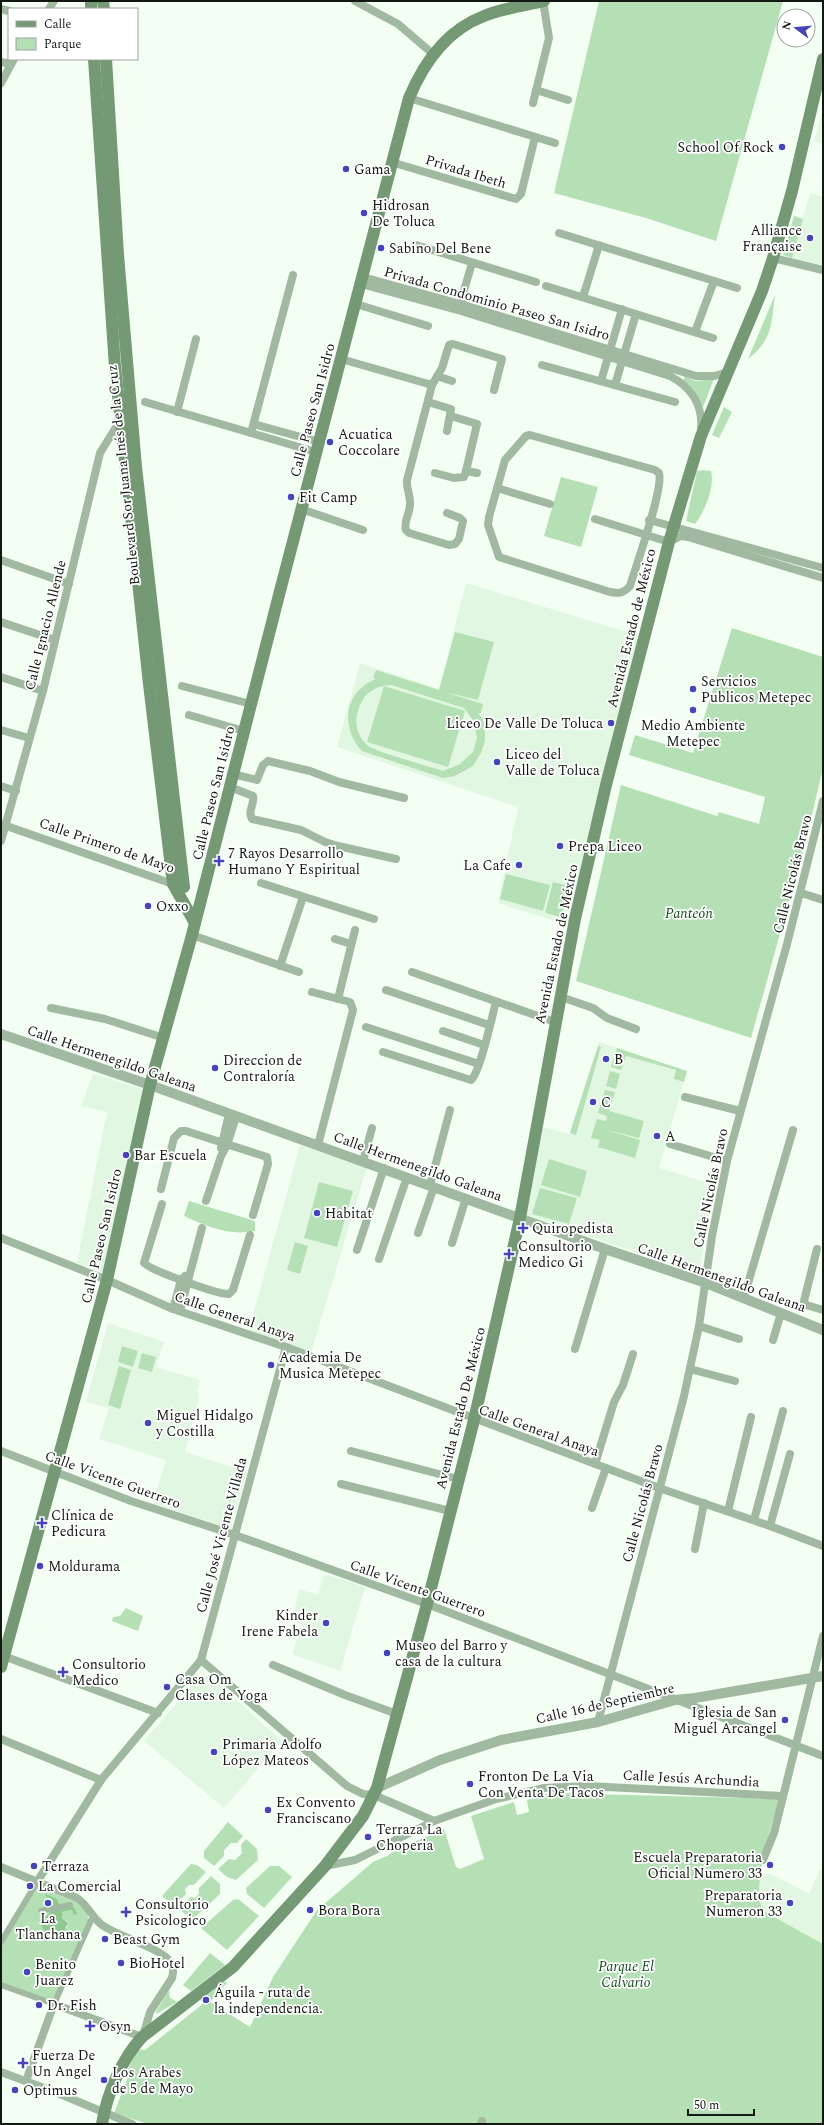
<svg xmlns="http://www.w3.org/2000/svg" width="824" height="2125" font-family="Spectral,serif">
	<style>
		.built { fill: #e2f7e2 }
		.green { fill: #b5e0b5; fill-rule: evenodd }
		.water { fill: #8fc990 }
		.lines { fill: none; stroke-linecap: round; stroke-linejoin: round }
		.pedestrian { stroke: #a0b9a0; stroke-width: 6 }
		.minor { stroke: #a0b9a0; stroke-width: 8 }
		.tertiary { stroke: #a0b9a0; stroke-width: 10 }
		.secondary { stroke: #749974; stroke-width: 12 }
		.poi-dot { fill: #4544ba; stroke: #fff; stroke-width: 1.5 }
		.labels { text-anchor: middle; stroke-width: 3.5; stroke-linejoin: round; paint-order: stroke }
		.poi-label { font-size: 14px; fill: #121712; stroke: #fff; text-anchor: start }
		.street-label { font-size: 14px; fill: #121712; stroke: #fff }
		.park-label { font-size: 14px; font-style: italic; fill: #124e19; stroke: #fff }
	</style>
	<rect width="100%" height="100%" fill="#f3fff3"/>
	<g class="built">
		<polygon points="823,108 823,144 814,142"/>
		<polygon points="810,193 823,197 823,265 792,258"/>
		<polygon points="466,583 640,636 571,926 498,903 518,807 337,747 360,663 439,689"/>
		<polygon points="599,1042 687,1071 659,1168 715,1185 699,1272 681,1267 683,1260 649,1250 647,1256 527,1215 543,1127 569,1134"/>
		<polygon points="93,1074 145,1090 104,1273 77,1263 107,1112 81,1106"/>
		<polygon points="300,1145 367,1167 311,1353 249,1330"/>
		<polygon points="108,1323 164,1342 156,1367 200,1380 197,1392 200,1393 185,1452 247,1472 230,1529 153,1503 166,1460 99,1439 109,1408 86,1402"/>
		<polygon points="324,1574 365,1587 340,1671 292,1654 302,1624 292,1621 299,1589 318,1595"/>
		<polygon points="209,1675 282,1741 224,1808 144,1741 194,1683"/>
		<polygon points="820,1869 823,1870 823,1945 766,1913 760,1908 756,1898 759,1874 772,1874 809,1894"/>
	</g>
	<g class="green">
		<polygon points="599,1 783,1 716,241 646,218 554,193"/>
		<polygon points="794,216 803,219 792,258 783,255"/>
		<path d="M 775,295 C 771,325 773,339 748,359 Z"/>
		<polygon points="685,376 695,381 714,379 703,407 694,390 683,380"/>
		<polygon points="724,407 732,412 719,438 712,435"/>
		<path d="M 703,470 L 711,471 C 715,487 705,511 695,524 L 686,521 L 697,471 Z"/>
		<polygon points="561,477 598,487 581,547 544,536"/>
		<polygon points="732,628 823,657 823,768 806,840 751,1038 576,981 621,785 717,816 719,812 759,824 765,797 629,755 635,735 693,753"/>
		<path d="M 455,632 L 494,642 L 483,682 L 462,677 L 483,682 L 478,700 L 444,692 L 483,704 L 481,713 L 478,713 L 483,719 L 485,729 L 485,741 L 481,753 L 473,766 L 455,776 L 443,778 L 362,751 C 340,727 344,691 376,679 L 373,678 L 376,670 L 439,690 ZM 391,685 L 464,708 L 473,720 L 477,738 L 473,752 L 460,764 L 443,771 C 429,766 375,752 367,745 C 355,734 354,719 360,705 C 366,691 377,686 391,685 Z"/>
		<polygon points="384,686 465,711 448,767 367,742"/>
		<polygon points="506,874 550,885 543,911 500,899"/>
		<polygon points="553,882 569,886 561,917 545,913"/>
		<polygon points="598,1046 601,1047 576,1135 570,1133"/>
		<polygon points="617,1048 687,1071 684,1082 674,1079 676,1070 626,1056 621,1070 611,1067"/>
		<polygon points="610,1071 620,1074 616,1089 606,1086"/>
		<polygon points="605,1090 615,1092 609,1111 644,1121 639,1138 603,1129 640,1140 635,1158 598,1147 600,1140 591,1138 597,1119 606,1121 607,1116 598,1113"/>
		<polygon points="549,1159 587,1171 580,1197 541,1185"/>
		<polygon points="319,1182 353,1191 337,1247 304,1238"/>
		<polygon points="540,1188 577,1198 569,1224 532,1214"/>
		<path d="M 189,1201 L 255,1221 L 255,1231 C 229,1236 208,1227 184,1216 Z"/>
		<polygon points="295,1242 308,1246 300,1274 287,1270"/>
		<polygon points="122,1346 138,1351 133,1367 118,1362"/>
		<polygon points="142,1353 156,1357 152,1372 138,1368"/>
		<polygon points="119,1366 131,1370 120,1409 108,1405"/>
		<polygon points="126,1608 143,1616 138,1631 112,1621 113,1617 120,1616"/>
		<path d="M 551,1793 L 779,1799 C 773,1822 748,1894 765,1912 L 823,1944 L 823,2124 L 148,2124 L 114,2113 L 128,2077 L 127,2072 L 137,2049 L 145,2050 L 204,2003 L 200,2000 L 223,1981 L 227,1983 L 210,2002 L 250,2027 L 273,1977 L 317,1910 L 373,1862 L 389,1855 L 397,1847 L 398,1849 L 444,1829 L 456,1867 L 460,1869 L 484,1859 L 471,1816 L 514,1802 L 517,1815 L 529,1812 L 527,1800 Z"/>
		<polygon points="228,1822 243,1836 237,1843 231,1843 224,1850 224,1856 214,1866 204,1858 204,1851"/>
		<polygon points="246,1839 257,1849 258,1860 236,1880 227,1877 218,1869 229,1859 235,1860 242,1853 241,1845"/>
		<polygon points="191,1864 197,1865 206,1872 194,1885 189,1885 185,1889 186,1894 174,1906 162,1896"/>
		<polygon points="270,1866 279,1866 292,1877 264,1908 247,1894 246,1888"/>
		<polygon points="211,1876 220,1884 220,1894 195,1917 189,1917 179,1909 191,1897 195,1898 199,1894 199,1888"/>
		<path d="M 33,1885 L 76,1902 L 87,1912 L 89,1923 L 52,2001 L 1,1984 L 1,1942 ZM 51,1898 L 57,1899 L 61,1908 L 76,1909 L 62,1912 L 62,1918 L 68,1922 L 67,1928 L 41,1920 C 50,1917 52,1910 53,1902 Z"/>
		<polygon points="238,1899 259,1916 227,1950 201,1928 233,1900"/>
		<polygon points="210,1953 225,1965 191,1991 183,1985"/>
		<polygon points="169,1990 170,1998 177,2002 156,2014 156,2012"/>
	</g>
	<path class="water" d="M 46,1894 L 57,1899 L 61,1908 L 74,1907 L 77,1914 L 74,1915 L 72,1910 L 62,1912 L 62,1918 L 68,1923 L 64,1931 L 57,1936 L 45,1932 L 41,1925 L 41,1919 C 49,1917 56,1907 52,1899 L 45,1896 Z"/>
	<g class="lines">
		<g class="pedestrian">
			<polyline points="41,1911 70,1905"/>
			<polyline points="1,1942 37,1882"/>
			<polyline points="1,1985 54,2004 93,1916"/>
		</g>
		<g class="minor">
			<polyline points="355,1 398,24 433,54"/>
			<polyline points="1,9 9,11"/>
			<polyline points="49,9 54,1"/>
			<polyline points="1,62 11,64"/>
			<polyline points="1,83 14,59"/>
			<polyline points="536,90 568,100"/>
			<polyline points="409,98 555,143"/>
			<polyline points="533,103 549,38 543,1"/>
			<polyline points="391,162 516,199 521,194 535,137"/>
			<polyline points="559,233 737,288"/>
			<polyline points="416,245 536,282"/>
			<polyline points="773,258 823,270"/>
			<polyline points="363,277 464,305 696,376 714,376 728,372"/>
			<path d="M 361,284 L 461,311 L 670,376 C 691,387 703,405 701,429"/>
			<polyline points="546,286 713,338"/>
			<polyline points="583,297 599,245"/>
			<polyline points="356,304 428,326"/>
			<polyline points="462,309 463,294 472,263"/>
			<polyline points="695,332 714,281"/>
			<polyline points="341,359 432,385"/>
			<polyline points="542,365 675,402"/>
			<polyline points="437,376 452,381"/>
			<polyline points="601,381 622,309"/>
			<polyline points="615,385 636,314"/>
			<polyline points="145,402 316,452"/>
			<polyline points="428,402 451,409 447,431"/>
			<polyline points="177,412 196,339"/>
			<polyline points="254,424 319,442"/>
			<polyline points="251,433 293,275"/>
			<path d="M 530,435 L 655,470 L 659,473 C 664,488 636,566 630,586 C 624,593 619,594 610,592 L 499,557 L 488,525 L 489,517 L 505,460 L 526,436 Z"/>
			<polyline points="466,471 477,473"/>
			<polyline points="435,473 454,478 464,477 466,471 477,424 451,416"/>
			<polyline points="497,488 550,504"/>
			<polyline points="301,509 363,530"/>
			<path d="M 447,513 L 460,518 L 463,521 L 459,539 L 455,544 L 449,545 L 409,533 L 406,530 C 403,522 410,513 410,505 C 411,496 406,489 407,480 L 432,385 L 442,368 L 449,345 L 453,344 L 502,359 L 494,390"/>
			<polyline points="595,519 669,542 681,536 688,537 823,578"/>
			<polyline points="649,520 823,568"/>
			<polyline points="1,560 69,584"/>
			<polyline points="1,622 55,640"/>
			<polyline points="1,677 43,691"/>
			<polyline points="182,686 251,704"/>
			<polyline points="189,715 244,731"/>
			<polyline points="1,730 29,738"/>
			<polyline points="233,774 257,780 263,765 268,761 310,771 339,782 404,798"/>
			<polyline points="1,786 16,791"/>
			<path d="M 230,787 L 253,796 C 255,804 247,811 252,819 L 301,830 L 325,842 L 338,846 L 396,859"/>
			<polyline points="1,824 173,884"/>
			<polyline points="1,841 43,691 100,453 121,419"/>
			<polyline points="261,883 374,919"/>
			<polyline points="801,893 823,900"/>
			<polyline points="192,935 299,972"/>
			<polyline points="335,939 351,944"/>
			<polyline points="280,966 303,897"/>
			<polyline points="412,972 555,1022"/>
			<polyline points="386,990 489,1025"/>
			<polyline points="312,992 350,1002 353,1010 318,1145"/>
			<polyline points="561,997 593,1008 607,1018 636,1029"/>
			<polyline points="338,999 355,930"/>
			<polyline points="51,1008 105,1019 164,1038"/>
			<polyline points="366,1027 479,1064"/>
			<polyline points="443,1031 484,1045"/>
			<path d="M 383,1052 L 471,1080 C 480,1073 492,1016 496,1002"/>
			<polyline points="685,1097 740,1111"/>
			<polyline points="670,1144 727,1161"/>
			<polyline points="221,1148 229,1114"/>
			<polyline points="363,1161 372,1128"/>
			<polyline points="430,1185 450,1110"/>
			<polyline points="161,1189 174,1138 181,1131 186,1131 267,1157 268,1164 253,1215"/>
			<polyline points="206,1201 221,1156 227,1145 236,1117"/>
			<path d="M 162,1204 L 144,1263 C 150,1270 219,1295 229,1294 L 233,1290 L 250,1235"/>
			<polyline points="418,1233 434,1187"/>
			<polyline points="1,1238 107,1280 173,1309 286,1347 659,1488 770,1526 823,1546"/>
			<polyline points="452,1243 466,1198"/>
			<polyline points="817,1249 804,1301 806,1305 823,1310"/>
			<polyline points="357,1250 384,1168"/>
			<polyline points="379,1259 407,1177"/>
			<polyline points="744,1297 793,1130"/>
			<polyline points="173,1309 181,1280 185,1276"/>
			<polyline points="180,1311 202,1228"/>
			<polyline points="699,1326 739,1339"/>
			<polyline points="773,1340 781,1313"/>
			<polyline points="575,1349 605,1249"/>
			<polyline points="690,1369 735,1381"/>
			<polyline points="1,1451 131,1501 235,1535 427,1604 823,1756"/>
			<polyline points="351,1451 458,1479"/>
			<polyline points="595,1464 614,1402 623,1385 633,1354"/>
			<polyline points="341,1484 450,1511"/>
			<polyline points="592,1508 606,1468"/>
			<polyline points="728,1511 751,1417"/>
			<polyline points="754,1520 783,1411"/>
			<polyline points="770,1526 790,1454"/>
			<polyline points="695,1549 704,1503"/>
			<polyline points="1,1655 158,1713"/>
			<polyline points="201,1660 347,1786 363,1794 374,1795 434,1821"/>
			<polyline points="273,1665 345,1695 397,1714"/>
			<polyline points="598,1722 684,1396 699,1326 712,1236 727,1161 787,944 823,801"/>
			<polyline points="1,1739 101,1780"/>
			<polyline points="763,1860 774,1833 823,1636"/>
			<polyline points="325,1866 355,1860 434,1821 496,1799 544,1788 587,1786 782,1796"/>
			<path d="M 1,1867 L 77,1898 C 88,1905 92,1918 102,1925 C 122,1939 157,1945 173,1964 L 173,1973 L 172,1978 L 150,2012 L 143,2036"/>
			<polyline points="37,1882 101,1780 201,1660 286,1347"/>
			<polyline points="1,2072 55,2092 132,2124"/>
			<polyline points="26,2081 54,2004 142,2037"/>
			<polyline points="481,2124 482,2121"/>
		</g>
		<g class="tertiary">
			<polyline points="1,1034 150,1085 605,1249 706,1283 823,1330"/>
			<polyline points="377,1788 440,1760 501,1740 598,1722 675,1700 695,1698 823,1676"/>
		</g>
		<g class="secondary">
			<polyline points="91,1 91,9"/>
			<polyline points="103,1 104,9"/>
			<polyline points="94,59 115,367 149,684 173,884 195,923"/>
			<polyline points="106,59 118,255 136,467 184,887"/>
			<path d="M 1,1667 L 107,1280 L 150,1085 L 192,935 L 280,591 L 409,98 C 424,62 447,30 484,16 C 503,8 524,6 544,1"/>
			<path d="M 102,2124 C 107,2094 121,2060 142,2037 L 233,1967 L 325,1866 L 363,1816 L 377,1788 L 427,1604 L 474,1420 L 520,1218 L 575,919 L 606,785 L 669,542 L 701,436 L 762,291 L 773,258 L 792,191 L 823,59"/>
		</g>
	</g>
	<g class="poi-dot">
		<circle cx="782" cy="147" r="4"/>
		<circle cx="346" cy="169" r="4"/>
		<circle cx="364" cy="213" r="4"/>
		<circle cx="810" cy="238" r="4"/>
		<circle cx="381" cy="248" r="4"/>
		<circle cx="330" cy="442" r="4"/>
		<circle cx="291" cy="497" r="4"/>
		<circle cx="693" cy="689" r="4"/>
		<circle cx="693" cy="710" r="4"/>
		<circle cx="611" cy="723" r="4"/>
		<circle cx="497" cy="762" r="4"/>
		<circle cx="560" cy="846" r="4"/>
		<path d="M217 855h4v4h4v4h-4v4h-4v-4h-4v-4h4z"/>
		<circle cx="519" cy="865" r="4"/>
		<circle cx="148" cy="906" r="4"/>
		<circle cx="606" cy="1059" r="4"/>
		<circle cx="215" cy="1068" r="4"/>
		<circle cx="593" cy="1102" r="4"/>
		<circle cx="657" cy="1136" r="4"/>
		<circle cx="126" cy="1155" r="4"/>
		<circle cx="317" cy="1213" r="4"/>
		<path d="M521 1222h4v4h4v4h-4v4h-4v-4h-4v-4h4z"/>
		<path d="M507 1248h4v4h4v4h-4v4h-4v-4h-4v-4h4z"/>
		<circle cx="271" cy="1365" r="4"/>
		<circle cx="148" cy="1423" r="4"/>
		<path d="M40 1517h4v4h4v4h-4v4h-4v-4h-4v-4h4z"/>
		<circle cx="40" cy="1566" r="4"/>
		<circle cx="326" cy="1623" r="4"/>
		<circle cx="387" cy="1653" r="4"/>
		<path d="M61 1666h4v4h4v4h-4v4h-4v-4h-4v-4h4z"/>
		<circle cx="167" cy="1687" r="4"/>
		<circle cx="785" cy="1720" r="4"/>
		<circle cx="214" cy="1752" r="4"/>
		<circle cx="470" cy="1784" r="4"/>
		<circle cx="268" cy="1810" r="4"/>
		<circle cx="368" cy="1837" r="4"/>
		<circle cx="770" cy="1865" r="4"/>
		<circle cx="34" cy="1866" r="4"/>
		<circle cx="30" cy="1886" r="4"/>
		<circle cx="48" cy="1903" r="4"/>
		<circle cx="790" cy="1903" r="4"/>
		<circle cx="310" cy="1910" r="4"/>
		<path d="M124 1906h4v4h4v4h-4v4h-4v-4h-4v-4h4z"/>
		<circle cx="105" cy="1939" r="4"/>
		<circle cx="121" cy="1963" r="4"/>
		<circle cx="27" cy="1972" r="4"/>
		<circle cx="206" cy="2000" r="4"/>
		<circle cx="39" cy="2005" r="4"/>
		<path d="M88 2020h4v4h4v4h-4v4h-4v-4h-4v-4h4z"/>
		<path d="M21 2057h4v4h4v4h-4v4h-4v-4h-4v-4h4z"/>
		<circle cx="104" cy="2080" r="4"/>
		<circle cx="15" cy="2090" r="4"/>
	</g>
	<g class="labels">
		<g class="poi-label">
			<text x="774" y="152" text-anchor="end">School Of Rock</text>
			<text x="354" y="174">Gama</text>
			<text x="372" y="210">Hidrosan<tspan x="372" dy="16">De Toluca</tspan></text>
			<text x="802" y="235" text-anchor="end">Alliance<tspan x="802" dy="16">Française</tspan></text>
			<text x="389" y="253">Sabino Del Bene</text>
			<text x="338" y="439">Acuatica<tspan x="338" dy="16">Coccolare</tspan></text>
			<text x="299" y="502">Fit Camp</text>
			<text x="701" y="686">Servicios<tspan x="701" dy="16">Publicos Metepec</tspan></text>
			<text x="603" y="728" text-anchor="end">Liceo De Valle De Toluca</text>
			<text x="693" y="730" text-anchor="middle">Medio Ambiente<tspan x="693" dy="16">Metepec</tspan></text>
			<text x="505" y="759">Liceo del<tspan x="505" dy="16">Valle de Toluca</tspan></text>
			<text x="568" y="851">Prepa Liceo</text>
			<text x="228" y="858">7 Rayos Desarrollo<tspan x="228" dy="16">Humano Y Espiritual</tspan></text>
			<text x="511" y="870" text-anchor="end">La Cafe</text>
			<text x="156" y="911">Oxxo</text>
			<text x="614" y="1064">B</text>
			<text x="223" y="1065">Direccion de<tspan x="223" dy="16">Contraloría</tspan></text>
			<text x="601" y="1107">C</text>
			<text x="665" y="1141">A</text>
			<text x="134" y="1160">Bar Escuela</text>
			<text x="325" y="1218">Habitat</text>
			<text x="532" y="1233">Quiropedista</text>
			<text x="518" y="1251">Consultorio<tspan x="518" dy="16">Medico Gi</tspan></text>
			<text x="279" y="1362">Academia De<tspan x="279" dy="16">Musica Metepec</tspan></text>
			<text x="156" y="1420">Miguel Hidalgo<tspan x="156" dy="16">y Costilla</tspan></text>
			<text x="51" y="1520">Clínica de<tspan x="51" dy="16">Pedicura</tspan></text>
			<text x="48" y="1571">Moldurama</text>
			<text x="318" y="1620" text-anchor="end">Kinder<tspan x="318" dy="16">Irene Fabela</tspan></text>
			<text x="395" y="1650">Museo del Barro y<tspan x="395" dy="16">casa de la cultura</tspan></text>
			<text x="72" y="1669">Consultorio<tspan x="72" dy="16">Medico</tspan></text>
			<text x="175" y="1684">Casa Om<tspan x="175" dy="16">Clases de Yoga</tspan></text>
			<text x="777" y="1717" text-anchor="end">Iglesia de San<tspan x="777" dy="16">Miguél Arcangel</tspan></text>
			<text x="222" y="1749">Primaria Adolfo<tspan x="222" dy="16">López Mateos</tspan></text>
			<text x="478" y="1781">Fronton De La Via<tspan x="478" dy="16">Con Venta De Tacos</tspan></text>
			<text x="276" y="1807">Ex Convento<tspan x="276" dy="16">Franciscano</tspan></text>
			<text x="376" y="1834">Terraza La<tspan x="376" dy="16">Choperia</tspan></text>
			<text x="762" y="1862" text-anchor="end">Escuela Preparatoria<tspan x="762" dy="16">Oficial Numero 33</tspan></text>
			<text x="42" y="1871">Terraza</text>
			<text x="38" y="1891">La Comercial</text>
			<text x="782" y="1900" text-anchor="end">Preparatoria<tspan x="782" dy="16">Numeron 33</tspan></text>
			<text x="135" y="1909">Consultorio<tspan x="135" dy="16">Psicologico</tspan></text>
			<text x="318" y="1915">Bora Bora</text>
			<text x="48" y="1923" text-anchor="middle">La<tspan x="48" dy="16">Tlanchana</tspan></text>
			<text x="113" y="1944">Beast Gym</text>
			<text x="129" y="1968">BioHotel</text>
			<text x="35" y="1969">Benito<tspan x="35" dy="16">Juarez</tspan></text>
			<text x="214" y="1997">Águila - ruta de<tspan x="214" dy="16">la independencia.</tspan></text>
			<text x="47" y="2010">Dr. Fish</text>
			<text x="99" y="2031">Osyn</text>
			<text x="32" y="2060">Fuerza De<tspan x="32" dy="16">Un Angel</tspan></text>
			<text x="112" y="2077">Los Arabes<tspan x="112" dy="16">de 5 de Mayo</tspan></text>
			<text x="23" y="2095">Optimus</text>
		</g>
		<g class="street-label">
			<text transform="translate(466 171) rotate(17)" y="5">Privada Ibeth</text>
			<text transform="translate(497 303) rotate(16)" y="5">Privada Condominio Paseo San Isidro</text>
			<text transform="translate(312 410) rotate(-75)" y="5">Calle Paseo San Isidro</text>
			<text transform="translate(123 475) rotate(-96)" y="5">Boulevard Sor Juana Inés de la Cruz</text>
			<text transform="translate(45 625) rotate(-76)" y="5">Calle Ignacio Allende</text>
			<text transform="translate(631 628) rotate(-76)" y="5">Avenida Estado de México</text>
			<text transform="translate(213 793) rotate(-76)" y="5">Calle Paseo San Isidro</text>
			<text transform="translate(107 845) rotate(19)" y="5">Calle Primero de Mayo</text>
			<text transform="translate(792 874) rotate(-76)" y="5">Calle Nicolás Bravo</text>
			<text transform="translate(556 944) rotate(-78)" y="5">Avenida Estado de México</text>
			<text transform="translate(112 1058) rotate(19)" y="5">Calle Hermenegildo Galeana</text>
			<text transform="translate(418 1166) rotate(20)" y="5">Calle Hermenegildo Galeana</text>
			<text transform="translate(710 1188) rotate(-78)" y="5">Calle Nicolás Bravo</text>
			<text transform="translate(101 1236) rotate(-77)" y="5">Calle Paseo San Isidro</text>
			<text transform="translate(722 1277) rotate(20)" y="5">Calle Hermenegildo Galeana</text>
			<text transform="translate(235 1316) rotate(19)" y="5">Calle General Anaya</text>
			<text transform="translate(460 1408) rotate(-76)" y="5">Avenida Estado De México</text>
			<text transform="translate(539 1430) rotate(20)" y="5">Calle General Anaya</text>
			<text transform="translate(113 1479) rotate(20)" y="5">Calle Vicente Guerrero</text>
			<text transform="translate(642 1503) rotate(-75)" y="5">Calle Nicolás Bravo</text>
			<text transform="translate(221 1535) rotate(-75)" y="5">Calle José Vicente Villada</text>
			<text transform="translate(418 1588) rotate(20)" y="5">Calle Vicente Guerrero</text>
			<text transform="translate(605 1703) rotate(-13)" y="5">Calle 16 de Septiembre</text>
			<text transform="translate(691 1778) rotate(3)" y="5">Calle Jesús Archundia</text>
		</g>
		<g class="park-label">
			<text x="689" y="918">Panteón</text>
			<text x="626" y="1971">Parque El<tspan x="626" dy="16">Calvario</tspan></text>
		</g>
	</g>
	<rect width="824" height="2125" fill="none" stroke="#121712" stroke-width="4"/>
	<rect x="8" y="8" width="130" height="52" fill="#ffffff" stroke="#a0a2a0"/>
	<rect x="16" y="21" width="20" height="6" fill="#749974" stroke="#a0a2a0"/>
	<text x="44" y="28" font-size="12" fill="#121712">Calle</text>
	<rect x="16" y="38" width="20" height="12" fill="#b5e0b5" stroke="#a0a2a0"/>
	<text x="44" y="48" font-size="12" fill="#121712">Parque</text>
	<g transform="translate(796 28) rotate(286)"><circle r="19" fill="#ffffff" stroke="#a0a2a0"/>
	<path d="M0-3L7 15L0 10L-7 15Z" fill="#4544ba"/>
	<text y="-6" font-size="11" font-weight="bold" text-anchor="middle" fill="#121712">N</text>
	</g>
	<path d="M688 2109v6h66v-6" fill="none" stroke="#121712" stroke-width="2"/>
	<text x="694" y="2109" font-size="12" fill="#121712" stroke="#ffffff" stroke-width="3" paint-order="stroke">50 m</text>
</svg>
